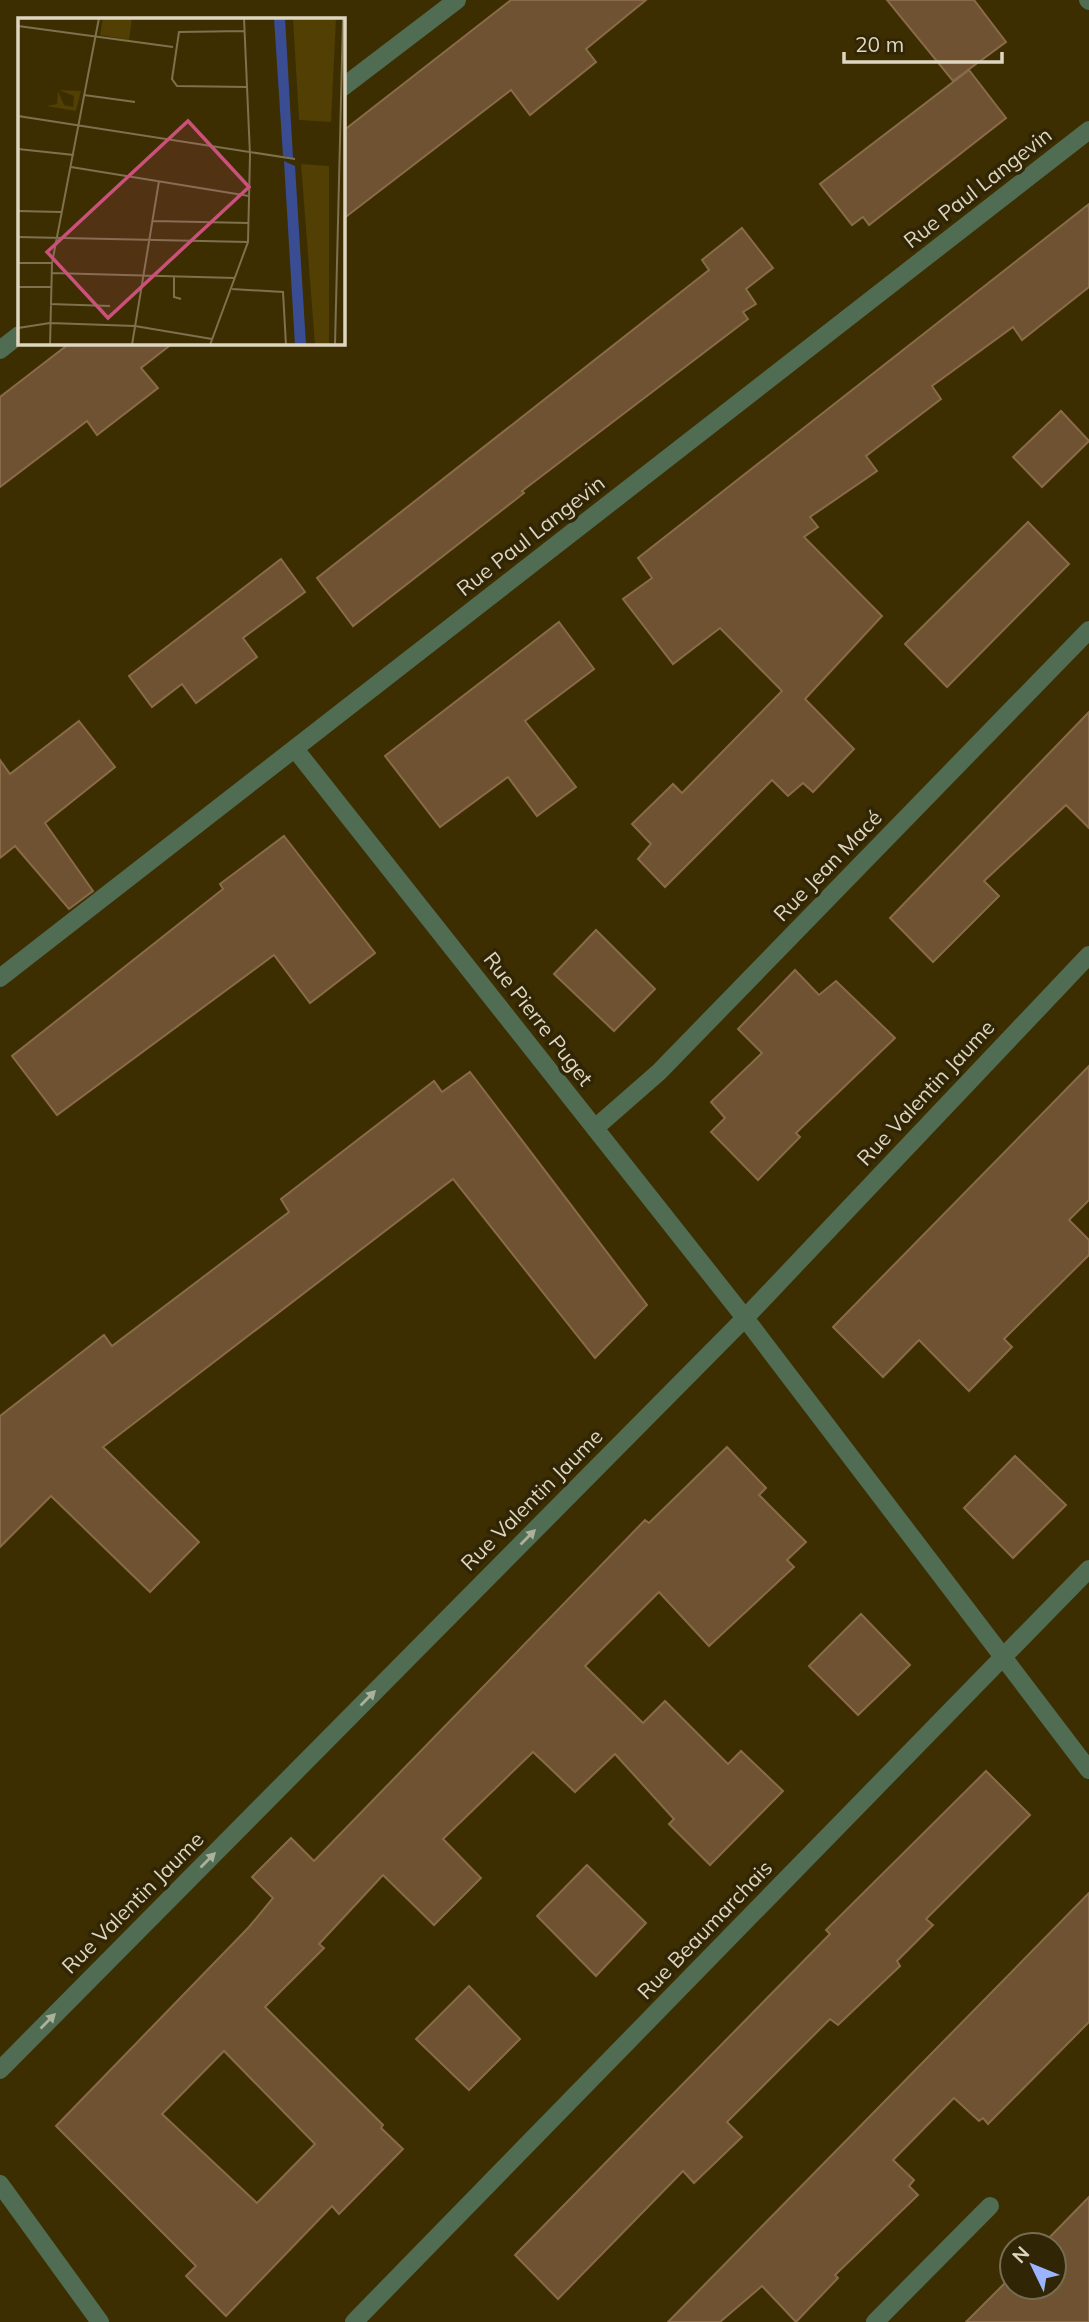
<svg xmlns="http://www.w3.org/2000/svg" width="1089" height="2322" font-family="Mulish,sans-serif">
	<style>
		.building { fill: #6f5231; stroke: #896b49; stroke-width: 2; fill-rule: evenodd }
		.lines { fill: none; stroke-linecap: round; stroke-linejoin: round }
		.minor { stroke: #506d54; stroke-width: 18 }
		.oneway { fill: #acb19a }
		.labels { text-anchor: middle; stroke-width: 7; stroke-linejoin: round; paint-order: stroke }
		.street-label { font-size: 21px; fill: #ded6c0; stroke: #302505 }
		.inset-road { fill: none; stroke: #7d714e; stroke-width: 2 }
		.view { fill: #ca5179; fill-opacity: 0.15; stroke: #ca5179; stroke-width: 3.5 }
		.inset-edge { fill: none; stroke: #ded6c0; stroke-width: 3.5 }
	</style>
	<rect width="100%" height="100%" fill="#3d2e02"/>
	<g class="building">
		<polygon points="511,0 646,0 586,49 596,62 530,115 511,90 343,219 343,131"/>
		<polygon points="887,0 974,0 1006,42 953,81"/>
		<polygon points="969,70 1006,118 869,225 863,217 852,225 820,184"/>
		<polygon points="1089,204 1089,287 1022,340 1013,327 932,386 941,399 866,456 877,471 810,517 818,527 804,537 882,616 805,699 854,749 813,792 803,783 788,796 772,780 665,887 638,859 651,844 632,824 673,784 682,793 782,691 720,628 673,664 623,599 652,578 638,558"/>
		<polygon points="742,228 773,268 746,289 756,304 743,312 748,319 522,491 524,493 353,626 317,578 709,270 702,260"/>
		<polygon points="70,343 173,343 141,368 158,388 97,435 87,421 0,487 0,397"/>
		<polygon points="1061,411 1089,441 1042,487 1013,457"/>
		<polygon points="1028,522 1069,564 947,687 905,644"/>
		<polygon points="281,559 305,592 243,638 257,657 196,703 182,684 152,707 129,676"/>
		<polygon points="559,622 594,669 525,721 576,787 537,816 508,777 440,827 385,756"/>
		<polygon points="1089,712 1089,828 1066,805 984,881 999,896 933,962 890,918"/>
		<polygon points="79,721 115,767 45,823 93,891 69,909 15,846 0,858 0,760 10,774"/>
		<polygon points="284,836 375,953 310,1003 274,955 57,1115 12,1056 223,889 220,884"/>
		<polygon points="596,930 655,989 614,1031 554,974"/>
		<polygon points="795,970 819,995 836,981 895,1038 796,1133 800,1137 758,1180 711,1132 725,1118 711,1102 762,1053 738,1029"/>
		<polygon points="1089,1066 1089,1200 1069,1220 1089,1240 1089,1255 1004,1339 1012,1347 969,1391 919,1340 883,1377 833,1327"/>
		<polygon points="470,1072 647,1305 595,1358 453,1179 103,1447 199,1542 150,1592 51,1496 0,1547 0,1416 104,1335 112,1346 289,1212 281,1199 434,1081 442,1092"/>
		<path d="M 727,1447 L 766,1488 L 759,1495 L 806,1542 L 787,1560 L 794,1567 L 709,1646 L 659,1592 L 585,1666 L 643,1723 L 665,1701 L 728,1764 L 741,1751 L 783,1791 L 710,1865 L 669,1824 L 674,1819 L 615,1754 L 575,1792 L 533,1752 L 443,1839 L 481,1878 L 434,1925 L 383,1875 L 319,1944 L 324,1948 L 265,2007 L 383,2125 L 381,2128 L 403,2149 L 339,2214 L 332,2206 L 226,2316 L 186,2276 L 196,2266 L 56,2126 L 249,1927 L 273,1898 L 252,1877 L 291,1838 L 314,1861 L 645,1520 L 649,1523 ZM 224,2051 L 315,2144 L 257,2203 L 162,2114 Z"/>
		<polygon points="1015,1456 1066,1505 1013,1558 964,1508"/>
		<polygon points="861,1614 910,1665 858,1715 809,1666"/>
		<polygon points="986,1771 1030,1815 926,1919 933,1925 897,1961 900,1966 838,2025 830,2019 727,2122 742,2137 694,2183 683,2171 558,2299 515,2255 830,1934 826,1930"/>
		<polygon points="587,1865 646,1923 596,1976 537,1916"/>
		<polygon points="1089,1893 1089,2022 988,2124 983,2118 979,2121 954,2098 893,2160 914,2180 909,2186 918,2195 835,2275 838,2278 796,2322 762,2286 720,2322 668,2322"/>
		<polygon points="469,1986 520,2039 469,2090 416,2039"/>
		<polygon points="1089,2197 1089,2322 966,2322 1012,2276 1012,2287 1054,2287 1054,2245 1042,2245"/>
	</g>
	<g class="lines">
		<g class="minor">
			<polyline points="1088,0 1089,1"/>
			<polyline points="343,87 457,0"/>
			<polyline points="0,350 19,335"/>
			<polyline points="295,749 745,1318 1089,1770"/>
			<polyline points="0,978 1089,130"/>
			<polyline points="595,1128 659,1072 1089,630"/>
			<polyline points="0,2070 745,1318 1089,955"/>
			<polyline points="0,2184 100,2322"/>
			<polyline points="354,2322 1089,1569"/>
			<polyline points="875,2322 990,2206"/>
		</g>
	</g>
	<defs><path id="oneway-solid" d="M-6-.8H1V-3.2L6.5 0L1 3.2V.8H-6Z" transform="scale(1.75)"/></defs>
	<g class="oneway">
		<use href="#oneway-solid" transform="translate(528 1537) rotate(-45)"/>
		<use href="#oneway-solid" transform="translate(368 1698) rotate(-45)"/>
		<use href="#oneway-solid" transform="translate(208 1860) rotate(-45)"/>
		<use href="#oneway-solid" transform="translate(48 2021) rotate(-45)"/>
	</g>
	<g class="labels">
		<g class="street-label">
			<text transform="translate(978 188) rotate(-38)" y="7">Rue Paul Langevin</text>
			<text transform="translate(531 536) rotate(-38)" y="7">Rue Paul Langevin</text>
			<text transform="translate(828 866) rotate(-46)" y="7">Rue Jean Macé</text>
			<text transform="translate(538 1019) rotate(52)" y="7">Rue Pierre Puget</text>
			<text transform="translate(926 1093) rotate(-47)" y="7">Rue Valentin Jaume</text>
			<text transform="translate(532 1500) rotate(-45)" y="7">Rue Valentin Jaume</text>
			<text transform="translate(133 1903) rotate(-45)" y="7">Rue Valentin Jaume</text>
			<text transform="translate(705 1930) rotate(-46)" y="7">Rue Beaumarchais</text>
		</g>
	</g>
	<g transform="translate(18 18)">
		<rect width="327" height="327" fill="#3d2e02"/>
		<path d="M 85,0 L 114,0 L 111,22 L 82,17 ZM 275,0 L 318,0 L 313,104 L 281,102 ZM 41,72 L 63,73 L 58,93 L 28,88 L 39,86 L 40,73 L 46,87 L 55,89 L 56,78 ZM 283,146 L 311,148 L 311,327 L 297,327 Z" fill="#513f03"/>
		<path d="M 256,0 L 267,0 L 275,140 L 265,138 ZM 266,143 L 277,148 L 288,327 L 277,327 Z" fill="#3a4d92"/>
		<path class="inset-road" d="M 0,8 L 155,29M 226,13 L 161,14 L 154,61 L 159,68 L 229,69M 66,77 L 117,84M 0,98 L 277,141M 0,131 L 56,137M 53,149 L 231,178M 0,193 L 43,194M 135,203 L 231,205M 0,219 L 230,224M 0,245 L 34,245M 33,255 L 217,260M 156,259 L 156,279 L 163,281M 0,269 L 33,269M 214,271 L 265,274 L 268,327M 32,286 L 92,288M 0,310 L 32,305 L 117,308 L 194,321M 32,327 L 34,245 L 81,0M 114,327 L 141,163M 192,327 L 230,224 L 232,137 L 226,0M 317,327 L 325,0"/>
		<path class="view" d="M 170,103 L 231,169 L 90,300 L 29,234 Z"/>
		<rect width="327" height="327" class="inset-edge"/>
	</g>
	<g transform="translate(1033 2266) rotate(313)"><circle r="33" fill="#302505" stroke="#766c50" stroke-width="2"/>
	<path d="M0-5L12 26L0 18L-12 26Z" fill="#9bb4fd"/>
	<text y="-10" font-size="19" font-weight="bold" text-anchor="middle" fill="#ded6c0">N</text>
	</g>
	<path d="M844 52v10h158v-10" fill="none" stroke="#ded6c0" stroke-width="3.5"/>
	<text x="855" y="52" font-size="21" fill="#ded6c0" stroke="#302505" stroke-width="5" paint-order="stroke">20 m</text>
</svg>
